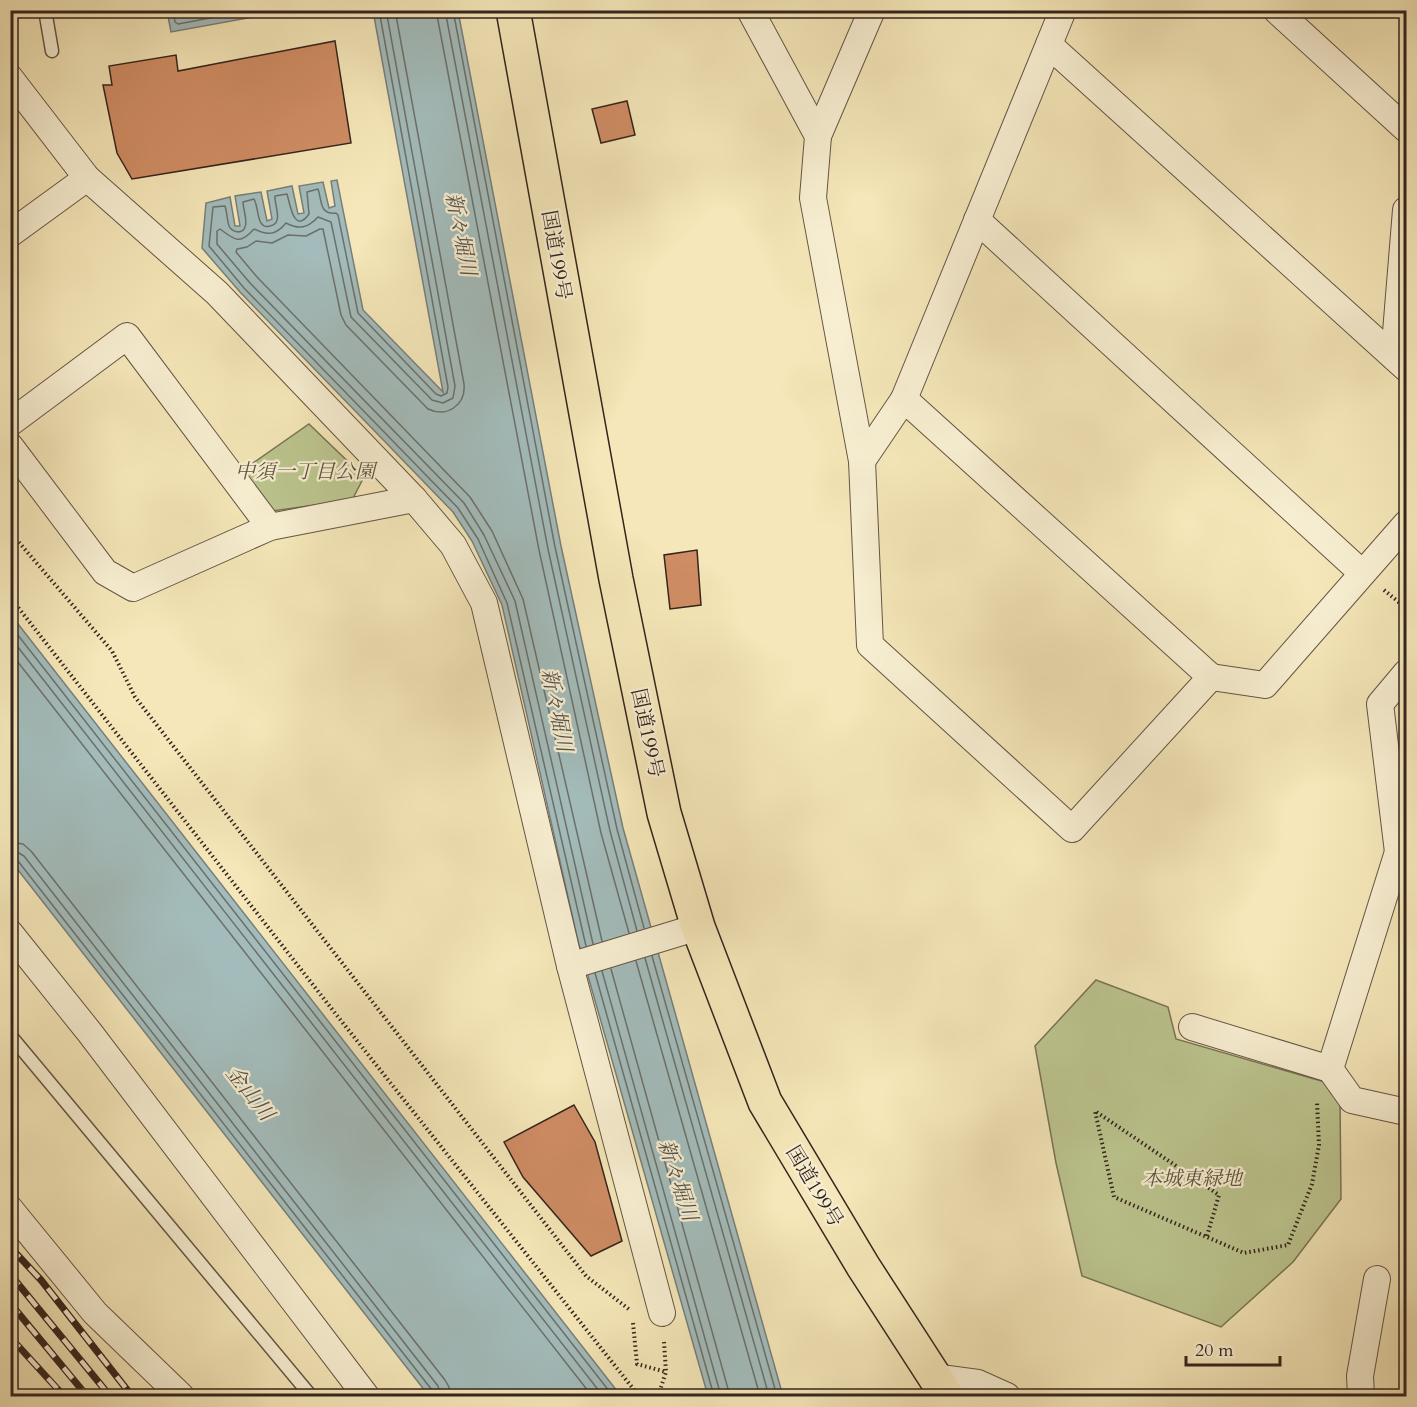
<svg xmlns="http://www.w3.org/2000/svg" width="1417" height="1407" font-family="Cardo,'Noto Serif JP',serif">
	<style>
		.green { fill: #bcc58f; stroke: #787456; stroke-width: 1.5 }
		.water { fill: #a3bcbb; stroke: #777f7c; stroke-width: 1.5 }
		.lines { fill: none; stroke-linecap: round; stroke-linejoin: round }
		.shore { stroke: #6c706c; stroke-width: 1.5 }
		.building { fill: #d08d64; stroke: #34241e; stroke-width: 1.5 }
		.lane-casing { stroke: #645545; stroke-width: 15 }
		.street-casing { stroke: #645545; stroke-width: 28 }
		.highway-casing { stroke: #34241e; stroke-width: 36 }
		.path { stroke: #34241e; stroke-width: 4; stroke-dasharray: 1.5 3; stroke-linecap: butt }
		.lane { stroke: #f8efd2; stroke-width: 12 }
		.street { stroke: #f8efd2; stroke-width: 26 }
		.highway { stroke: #f5e7b9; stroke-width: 33 }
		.rail-casing { stroke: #34241e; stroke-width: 7 }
		.rail { stroke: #f8efd2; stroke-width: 4.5; stroke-dasharray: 14; stroke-linecap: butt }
		.labels { text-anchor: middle; stroke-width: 4.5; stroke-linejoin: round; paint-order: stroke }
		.street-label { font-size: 20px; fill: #34241e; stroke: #f8efd2 }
		.park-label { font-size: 20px; font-style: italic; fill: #5d5440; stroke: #f8efd2 }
		.water-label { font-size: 21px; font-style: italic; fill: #55524d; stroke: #f8efd2 }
	</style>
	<rect width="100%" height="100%" fill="#f5e7b9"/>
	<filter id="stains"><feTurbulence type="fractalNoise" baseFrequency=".00333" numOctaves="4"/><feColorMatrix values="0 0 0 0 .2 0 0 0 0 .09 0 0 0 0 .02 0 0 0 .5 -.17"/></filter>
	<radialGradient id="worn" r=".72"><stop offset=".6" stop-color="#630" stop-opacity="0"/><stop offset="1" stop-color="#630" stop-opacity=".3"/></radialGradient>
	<g class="green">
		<polygon points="309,424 364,477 352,500 272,511 243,470"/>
		<polygon points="1096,980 1168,1007 1176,1039 1325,1082 1340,1101 1341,1199 1293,1262 1221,1327 1082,1276 1056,1163 1035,1046"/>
	</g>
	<g class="water">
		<polygon points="167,11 167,10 286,11 171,32"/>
		<polygon points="373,11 458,11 561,546 623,828 783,1396 708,1396 578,941 502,605 472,541 453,512 240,292 202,248 206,203 230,197 235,226 240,226 235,196 261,192 267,221 272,219 267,191 292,186 298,214 304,213 299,186 323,182 329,208 335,206 331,181 337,180 363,310 443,392"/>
		<polygon points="11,615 621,1396 429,1396 11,861"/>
	</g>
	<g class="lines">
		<g class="shore">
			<polyline points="173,10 175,22 178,24 253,10"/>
			<path d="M 379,10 L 448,387 L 447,393 L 441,396 L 436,394 L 358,313 L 338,215 L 336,213 C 319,215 322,200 318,189 L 307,192 L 309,214 C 294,235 290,204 287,194 L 275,196 C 274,204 284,224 270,226 C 266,227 264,227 261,223 C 257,217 258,206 254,199 L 243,202 C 243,209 248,221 245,227 C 242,235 232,232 229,226 C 227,220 227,212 225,206 L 213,207 L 209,246 L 244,288 L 458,508 L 478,539 L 507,603 L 586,946"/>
			<path d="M 386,10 L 455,386 L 453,398 L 443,403 L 432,400 L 351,317 L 331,222 L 318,217 C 308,228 299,230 286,223 C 276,235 268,236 254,229 C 239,246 234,239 220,229 L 217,231 L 217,244 L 250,283 L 464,503 L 484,535 L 515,601 L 593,944"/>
			<path d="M 395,10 L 464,384 C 466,405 447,418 428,409 L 346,325 L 341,315 L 323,229 L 320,229 L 306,236 L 288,235 L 272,243 L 256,241 L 247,247 L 237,249 L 236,252 L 257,277 L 470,497 L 492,531 L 523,599 L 602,941"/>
			<polyline points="436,10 539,550 601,833 629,933"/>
			<polyline points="445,10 548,549 610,831 637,931"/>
			<polyline points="453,10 555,547 617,829 644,928"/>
			<polyline points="10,625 613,1396"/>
			<polyline points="10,637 603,1396"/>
			<polyline points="10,652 592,1396"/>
			<polyline points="10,842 23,844 31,851 445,1380 449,1387 450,1396"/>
			<polyline points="10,851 17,852 24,856 438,1386 441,1396"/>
			<polyline points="10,858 18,861 432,1390 433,1396"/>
			<polyline points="652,956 777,1396"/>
			<polyline points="645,958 769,1396"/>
			<polyline points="636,961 760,1396"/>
			<polyline points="611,969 730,1396"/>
			<polyline points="602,971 721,1396"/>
			<polyline points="595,973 714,1396"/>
		</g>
	</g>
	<g class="building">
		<polygon points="335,41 351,143 132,179 117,153 103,85 112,85 109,66 176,55 178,71"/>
		<polygon points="627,101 635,135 601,143 592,109"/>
		<polygon points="697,550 701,605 670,609 664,555"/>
		<polygon points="574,1105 595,1142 622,1241 591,1256 523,1177 504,1142"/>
		<polygon points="666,1393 685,1396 665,1396"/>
	</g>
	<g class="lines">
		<g class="lane-casing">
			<g id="lane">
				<polyline points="45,10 52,51"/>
				<polyline points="10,1035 311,1396"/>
			</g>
		</g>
		<g class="street-casing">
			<g id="street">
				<polyline points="750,10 818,136 813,198 862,461 870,645 1072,829 1211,677 904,399"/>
				<polyline points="1276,10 1406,129"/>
				<polyline points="1049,45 1406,368"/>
				<polyline points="10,78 87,178 217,293 414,499 453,545 484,603 570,966 662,1313"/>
				<polyline points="818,136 872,10"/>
				<polyline points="977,220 1362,573"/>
				<polyline points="10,234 87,178"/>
				<polyline points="1394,357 1406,210"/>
				<polyline points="10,423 127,336 270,527"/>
				<polyline points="10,446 105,572 133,588 270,527 414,499"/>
				<polyline points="862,461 904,399 1063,10"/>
				<polyline points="1406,673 1380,704 1398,852 1406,855"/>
				<polyline points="1211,677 1265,685 1406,524"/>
				<polyline points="1398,852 1330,1069 1352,1100 1406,1112"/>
				<polyline points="10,933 90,1033 366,1396"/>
				<polyline points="570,966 698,927"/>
				<polyline points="1192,1027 1330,1069"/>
				<polyline points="10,1209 95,1313 181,1396"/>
				<polyline points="933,1377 978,1383 1007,1396"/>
				<polyline points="1361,1396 1360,1376 1377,1279"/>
			</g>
		</g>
		<g class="highway-casing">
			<polyline id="highway" points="513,10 616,579 664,813 698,927 765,1102 863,1266 947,1396"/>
		</g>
		<g class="path">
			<polyline points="10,532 112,651 135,697 586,1276 630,1310"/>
			<polyline points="1384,590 1406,608"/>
			<polyline points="10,597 335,1013 639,1396"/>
			<polyline points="1207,1236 1219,1195 1095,1111 1114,1197 1244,1253 1288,1245 1312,1184 1319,1145 1317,1102"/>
			<polyline points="633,1323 637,1364 666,1372"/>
			<polyline points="658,1396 666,1372 664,1342"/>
		</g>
		<use href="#lane" class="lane"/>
		<use href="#street" class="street"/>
		<use href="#highway" class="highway"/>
		<g class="rail-casing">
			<g id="rail">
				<polyline points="10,1247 41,1280 132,1396"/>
				<polyline points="10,1274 110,1396"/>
				<polyline points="10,1303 87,1396"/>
				<polyline points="10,1337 64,1396"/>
			</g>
		</g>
		<use href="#rail" class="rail"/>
	</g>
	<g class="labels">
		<g class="street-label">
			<text transform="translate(557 255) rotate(80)" y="7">国道199号</text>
			<text transform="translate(648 733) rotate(78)" y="7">国道199号</text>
			<text transform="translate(815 1186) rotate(59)" y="7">国道199号</text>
		</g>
		<g class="park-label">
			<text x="305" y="478">中須一丁目公園</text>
			<text x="1192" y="1185">本城東緑地</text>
		</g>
		<g class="water-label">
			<text transform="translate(461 234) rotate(79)" y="7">新々堀川</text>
			<text transform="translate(557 710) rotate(79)" y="7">新々堀川</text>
			<text transform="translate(250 1093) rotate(52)" y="7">金山川</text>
			<text transform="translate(678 1180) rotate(72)" y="7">新々堀川</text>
		</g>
	</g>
	<rect width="1417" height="1407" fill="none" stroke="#f5e7b9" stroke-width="36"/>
	<rect x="12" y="12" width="1393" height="1383" fill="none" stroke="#34241e" stroke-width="3"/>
	<rect x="18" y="18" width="1381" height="1371" fill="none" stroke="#34241e" stroke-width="1.5"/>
	<path d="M1186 1356v9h94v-9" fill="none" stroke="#34241e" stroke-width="3"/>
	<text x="1195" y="1356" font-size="18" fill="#34241e" stroke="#f8efd2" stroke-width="4.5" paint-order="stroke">20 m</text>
	<rect width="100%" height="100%" filter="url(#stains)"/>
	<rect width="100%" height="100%" fill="url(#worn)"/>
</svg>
